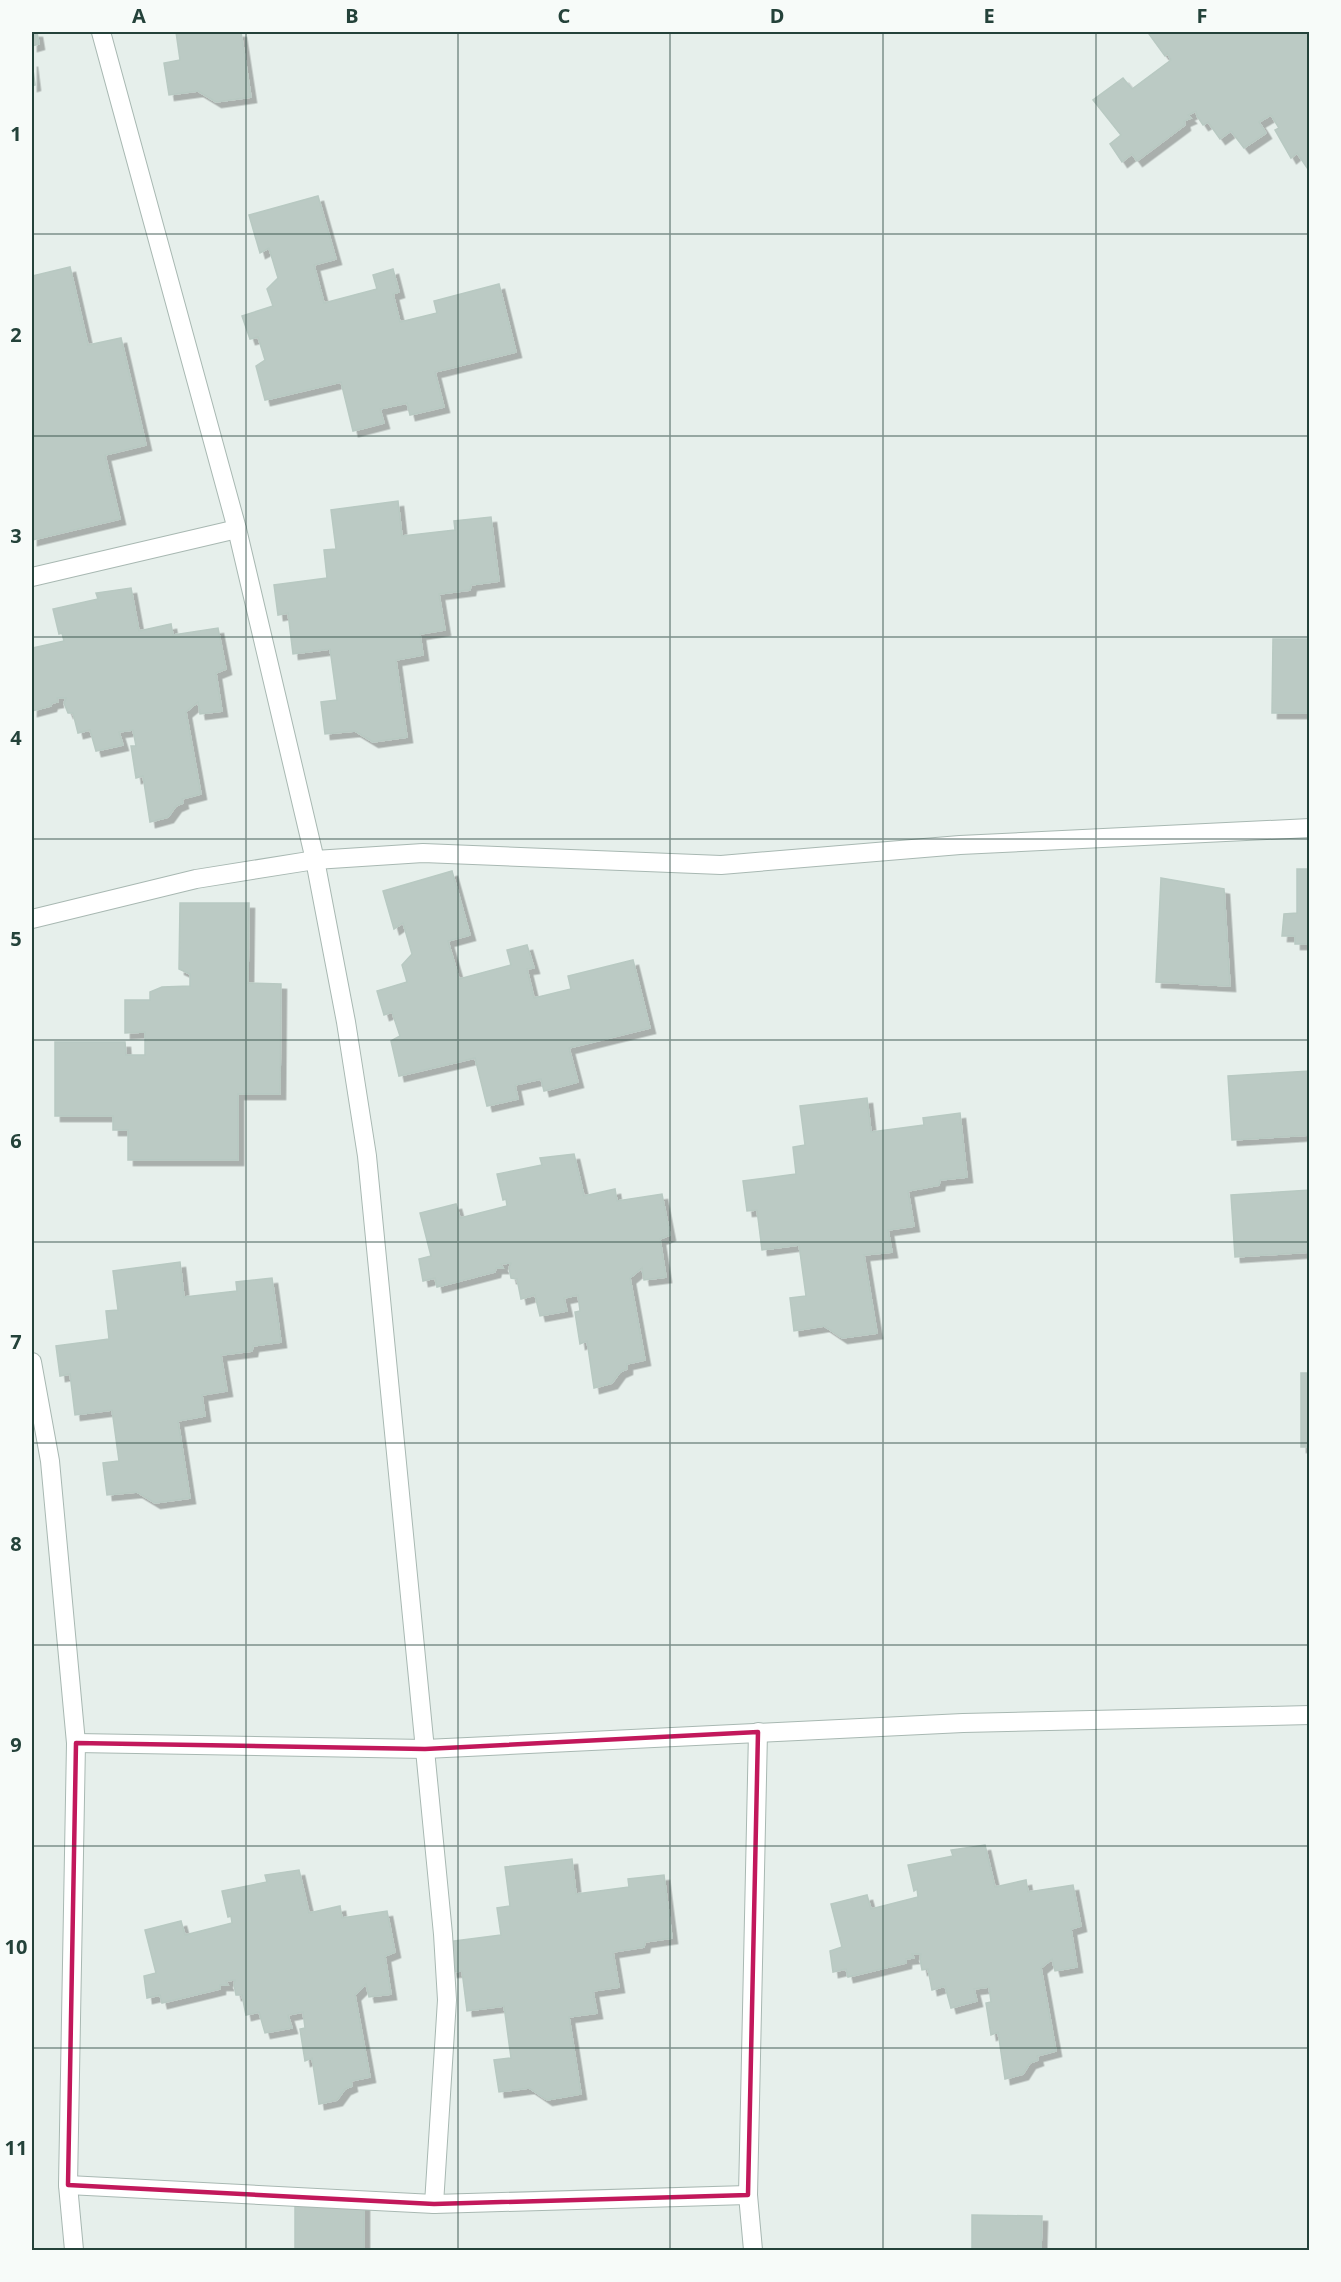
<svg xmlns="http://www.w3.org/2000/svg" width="1341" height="2282" font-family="'Noto Sans',sans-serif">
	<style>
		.building { fill: #bbcac4; stroke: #b8c9c2; stroke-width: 1.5; filter: url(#shadow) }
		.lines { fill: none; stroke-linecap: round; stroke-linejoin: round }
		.street-casing { stroke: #a8b8b2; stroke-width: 20 }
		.street { stroke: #fff; stroke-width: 18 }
		.marked { fill: none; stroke: #c2185b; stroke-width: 4.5; stroke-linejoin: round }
		.grid { fill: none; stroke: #24423a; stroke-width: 1.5; stroke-opacity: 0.55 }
		.neatline { fill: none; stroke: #24423a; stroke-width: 2 }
		.grid-label { font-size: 20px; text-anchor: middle; font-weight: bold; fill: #24423a }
	</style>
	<defs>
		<filter id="shadow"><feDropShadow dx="5.5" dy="5.5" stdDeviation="0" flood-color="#0004"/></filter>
	</defs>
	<rect width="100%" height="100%" fill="#e6efeb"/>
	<g class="building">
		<polygon points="32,32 37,32 39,44 32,46"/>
		<polygon points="176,32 241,32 251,97 216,102 198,91 169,95 164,63 180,60"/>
		<polygon points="1152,32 1310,32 1310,172 1297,153 1291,158 1275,130 1279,128 1271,115 1259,122 1266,133 1244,148 1231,131 1220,139 1208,122 1203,125 1197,116 1196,111 1188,115 1191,118 1184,121 1185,125 1137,161 1132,154 1122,162 1110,144 1121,135 1093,100 1123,78 1132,89 1171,60 1167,53 1165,56 1149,34"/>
		<polygon points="32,61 35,85 32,86"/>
		<polygon points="318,196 336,259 314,265 324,303 377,289 373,275 393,269 399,292 393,294 400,322 437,313 434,301 499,284 516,352 435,372 444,407 410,415 407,403 380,409 384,423 353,431 341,382 265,400 256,366 265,360 258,337 250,339 242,316 273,306 267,289 278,278 269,248 260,253 249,215"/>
		<polygon points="70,267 88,345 121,338 146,445 105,455 120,519 32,540 32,276"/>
		<polygon points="398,501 402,536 455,530 454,521 491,517 499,581 471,585 470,590 439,594 445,630 420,634 423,655 396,660 407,737 373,742 355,731 325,734 321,702 337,700 330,649 293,654 288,613 278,615 274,585 327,578 324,550 336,549 331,510"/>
		<polygon points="131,588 139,631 171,624 173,635 218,628 226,669 216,673 222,711 200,714 198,702 186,712 201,794 182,799 183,803 176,806 168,817 150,822 143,776 136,778 131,746 136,746 133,730 119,732 123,745 96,751 90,730 78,733 73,713 68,713 64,703 66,698 57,698 58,702 52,703 51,706 32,711 32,648 64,641 62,633 59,634 53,609 98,599 96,593"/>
		<polygon points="1273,639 1310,639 1310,713 1272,713"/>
		<polygon points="1297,869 1310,869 1310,944 1295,944 1295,936 1282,936 1284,914 1297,913"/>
		<polygon points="452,871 470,935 448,941 459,979 511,965 507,950 527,945 534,968 527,969 534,998 571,989 568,976 633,960 650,1028 569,1048 578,1082 544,1091 541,1079 515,1085 518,1099 487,1106 475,1058 399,1076 391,1041 400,1036 392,1012 384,1015 377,991 407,982 402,965 412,954 403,923 394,929 383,891"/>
		<polygon points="1161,878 1224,889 1230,986 1156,982"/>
		<polygon points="180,903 249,903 248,983 281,984 280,1094 238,1094 238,1160 128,1160 128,1130 113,1130 113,1116 55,1116 55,1042 125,1042 126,1055 145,1055 145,1032 125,1033 125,1000 150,1000 150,992 162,987 190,986 190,974 179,969"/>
		<polygon points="1310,1071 1310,1135 1232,1140 1228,1076"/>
		<polygon points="867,1098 871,1132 924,1125 923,1118 960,1113 967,1177 940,1180 939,1185 908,1191 914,1226 888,1230 892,1252 864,1255 877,1333 842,1338 824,1326 794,1331 790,1298 806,1296 799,1245 762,1250 757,1210 747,1211 743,1181 796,1174 793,1147 805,1145 800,1106"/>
		<polygon points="574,1154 584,1196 615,1189 617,1201 662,1194 670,1235 660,1239 666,1277 644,1280 642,1268 630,1278 645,1360 627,1364 627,1369 620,1372 612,1383 594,1388 587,1341 580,1344 575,1312 580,1311 578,1295 564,1298 567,1311 540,1316 535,1295 521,1299 517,1279 511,1278 509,1268 511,1263 501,1264 503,1268 496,1268 495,1272 437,1287 435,1278 423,1281 419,1259 431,1256 420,1213 456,1204 460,1218 507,1206 506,1199 503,1200 497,1174 542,1165 540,1158"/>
		<polygon points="1310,1190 1310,1252 1235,1257 1231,1195"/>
		<polygon points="180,1262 184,1297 237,1291 236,1282 272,1278 281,1342 253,1346 252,1351 221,1355 227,1391 202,1395 205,1416 178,1421 190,1498 155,1503 137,1492 107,1495 103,1463 119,1461 112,1410 75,1415 70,1374 60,1376 56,1346 109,1339 106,1311 118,1310 113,1271"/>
		<rect x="1301" y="1373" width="9" height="74"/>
		<polygon points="985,1845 995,1887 1026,1880 1028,1892 1073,1885 1081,1926 1071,1929 1077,1967 1055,1971 1052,1959 1041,1968 1056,2051 1037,2056 1038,2060 1030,2063 1023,2074 1005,2079 998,2032 991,2035 986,2003 991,2002 989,1987 974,1989 977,2001 951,2008 945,1986 932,1990 928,1969 922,1970 920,1959 921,1954 912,1954 914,1958 906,1959 906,1963 848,1977 846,1969 833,1972 830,1951 842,1947 831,1904 867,1895 871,1909 918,1897 917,1889 914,1891 908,1865 953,1856 951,1850"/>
		<polygon points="572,1859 576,1894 629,1887 628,1879 664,1875 672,1938 645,1942 644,1947 613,1952 619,1987 593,1991 597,2013 569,2017 581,2094 547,2100 529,2088 499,2092 494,2060 511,2058 504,2006 467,2011 462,1971 452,1972 447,1942 501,1935 497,1908 510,1906 505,1867"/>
		<polygon points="299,1870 309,1913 340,1906 342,1918 387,1911 395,1952 385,1956 391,1994 369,1997 366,1984 355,1995 370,2077 351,2081 352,2086 345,2089 337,2100 319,2104 312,2058 305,2061 300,2029 305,2028 303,2012 288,2015 292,2028 265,2033 259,2012 246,2015 242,1995 236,1995 234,1985 235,1980 226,1981 228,1985 220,1985 220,1989 162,2003 160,1995 147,1998 144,1976 156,1973 145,1930 181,1921 185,1935 232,1923 231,1916 228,1917 222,1891 267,1882 265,1875"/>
		<polygon points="295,2204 364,2205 364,2250 295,2250"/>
		<polygon points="972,2215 1042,2216 1041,2250 972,2250"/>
	</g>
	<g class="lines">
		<g class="street-casing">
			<g id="street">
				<polyline points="101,32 237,529 315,860 346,1022 367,1156 443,1934 447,2000 434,2204"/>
				<polyline points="32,577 237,529"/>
				<polyline points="32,919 196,879 315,860 423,853 721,865 960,845 1310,828"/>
				<polyline points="32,1362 50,1461 76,1743 68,2185 74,2250"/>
				<polyline points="76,1743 425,1749 963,1723 1310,1715"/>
				<polyline points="68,2185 434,2204 748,2195"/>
				<polyline points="753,2250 748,2195 758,1732"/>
			</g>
		</g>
		<use href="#street" class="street"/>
	</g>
	<path class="marked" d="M 758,1732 L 748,2195 L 434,2204 L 68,2185 L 76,1743 L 425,1749 Z"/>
	<path class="grid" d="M 246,32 L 246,2250M 458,32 L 458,2250M 670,32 L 670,2250M 883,32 L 883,2250M 1096,32 L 1096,2250M 32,234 L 1310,234M 32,436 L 1310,436M 32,637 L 1310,637M 32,839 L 1310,839M 32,1040 L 1310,1040M 32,1242 L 1310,1242M 32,1443 L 1310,1443M 32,1645 L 1310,1645M 32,1846 L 1310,1846M 32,2048 L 1310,2048"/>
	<rect width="1341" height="2282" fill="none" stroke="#f7fbf9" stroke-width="66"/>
	<rect x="33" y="33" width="1275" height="2216" class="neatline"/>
	<g class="grid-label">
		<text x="139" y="23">A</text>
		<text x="352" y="23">B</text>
		<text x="564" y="23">C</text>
		<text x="777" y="23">D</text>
		<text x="989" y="23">E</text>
		<text x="1202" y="23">F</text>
		<text x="16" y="141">1</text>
		<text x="16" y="342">2</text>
		<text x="16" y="543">3</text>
		<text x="16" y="745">4</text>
		<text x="16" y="946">5</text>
		<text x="16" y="1148">6</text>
		<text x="16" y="1349">7</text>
		<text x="16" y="1551">8</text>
		<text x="16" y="1752">9</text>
		<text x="16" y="1954">10</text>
		<text x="16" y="2155">11</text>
	</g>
</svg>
